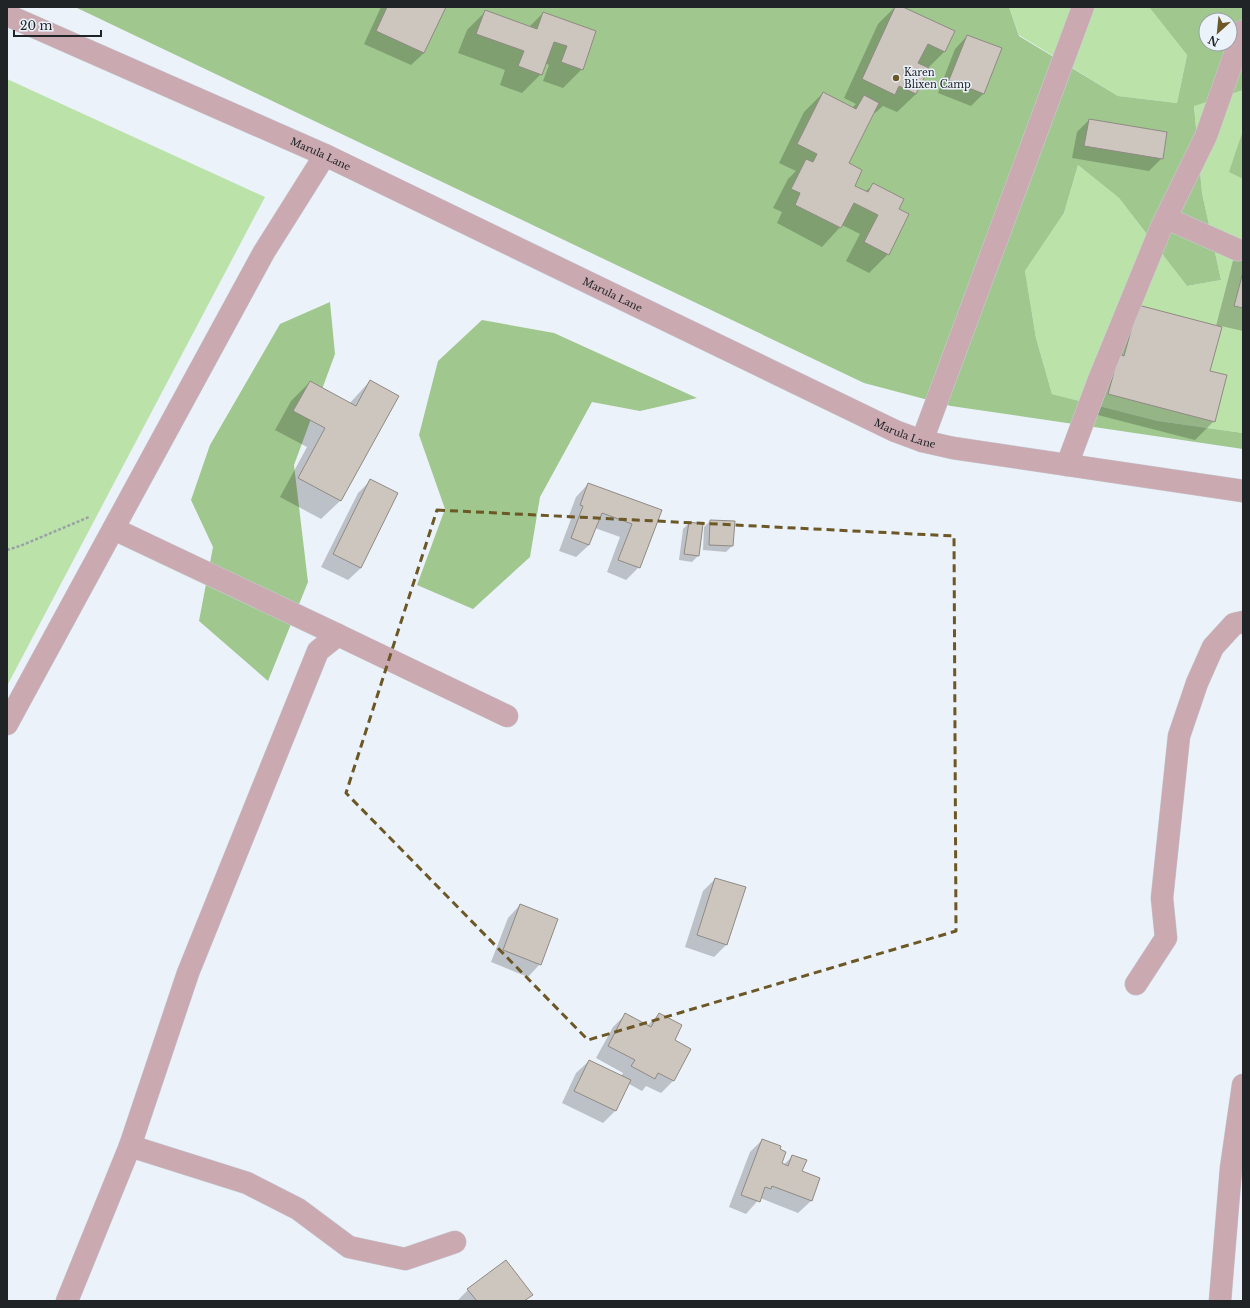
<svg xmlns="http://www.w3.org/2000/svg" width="1250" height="1308" font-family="'Libre Baskerville',serif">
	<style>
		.green { fill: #bbe3a9 }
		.forest { fill: #9fc78e; fill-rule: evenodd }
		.shadow { fill: #0003 }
		.building { fill: #ccc6be; stroke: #908a83 }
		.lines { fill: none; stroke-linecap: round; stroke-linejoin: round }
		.minor-casing { stroke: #c7cdd4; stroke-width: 23 }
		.path { stroke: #9ba0a6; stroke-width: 2.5; stroke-dasharray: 3 2; stroke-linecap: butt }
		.minor { stroke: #caa9b1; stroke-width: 22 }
		.marked { fill: none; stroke: #6c5826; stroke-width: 3; stroke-dasharray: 8 5; stroke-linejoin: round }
		.poi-dot { fill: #6c5826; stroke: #ecf2fa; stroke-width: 1.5 }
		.labels { text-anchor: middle; stroke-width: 3; stroke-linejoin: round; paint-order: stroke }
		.poi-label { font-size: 10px; fill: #212427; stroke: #ecf2fa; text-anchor: start }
		.street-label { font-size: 10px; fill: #212427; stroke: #ecf2fa }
	</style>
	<rect width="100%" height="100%" fill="#ecf2fa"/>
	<g class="green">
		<polygon points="1009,7 1149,7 1187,55 1177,103 1118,96 1019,35"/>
		<polygon points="7,79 265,197 7,686"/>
		<polygon points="1243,90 1243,130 1230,172 1243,179 1243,433 1158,421 1052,394 1036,338 1025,271 1064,213 1078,165 1119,198 1187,286 1221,280 1202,193 1194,105"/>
	</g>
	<g class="forest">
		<path d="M 75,7 L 1009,7 L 1019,36 L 1118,96 L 1177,103 L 1187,55 L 1149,7 L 1243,7 L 1243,90 L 1194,106 L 1202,193 L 1221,280 L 1187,286 L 1119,198 L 1078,165 L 1064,213 L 1025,271 L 1036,338 L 1052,394 L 1158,421 L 1243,433 L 1243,449 L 951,406 L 864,383 ZM 1206,20 L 1230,20 L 1230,44 L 1206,44 Z"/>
		<polygon points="1243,130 1243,179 1229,172"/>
		<polygon points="330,302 335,354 294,465 308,582 268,681 199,621 213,547 191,500 210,445 280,324"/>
		<polygon points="482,320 554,333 697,398 640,411 592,402 540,497 530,557 473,609 417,585 445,509 419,435 438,361"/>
	</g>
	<g class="shadow">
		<polygon points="381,7 445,7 424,53 411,65 364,44"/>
		<polygon points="895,7 901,7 953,31 944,52 928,68 916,94 897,112 883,106 875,113 873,112 847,164 853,186 865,192 873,185 898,210 888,254 869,273 846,261 860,234 842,225 822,247 777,223 782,212 773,208 788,179 796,171 779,163 804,112 823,93 852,108 856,104 844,98 878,24"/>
		<polygon points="486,11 529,27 543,13 595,31 582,69 563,88 543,81 549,65 545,63 541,74 522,93 500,85 505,70 458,53 467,30"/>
		<polygon points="967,36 983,94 971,106 938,93 955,49"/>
		<polygon points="1089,120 1162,158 1149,171 1072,158 1077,132"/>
		<polygon points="1243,239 1243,331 1221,326 1209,371 1214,421 1195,440 1090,413 1119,325 1216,326 1237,245"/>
		<polygon points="370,381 398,396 340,501 321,519 280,497 307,447 275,430 291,401 310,382 349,404"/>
		<polygon points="370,481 361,568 348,580 321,567 358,493"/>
		<polygon points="588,484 661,510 639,567 626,580 607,572 620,537 595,528 589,545 576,557 559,551 571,519 568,518 576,497"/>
		<polygon points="710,521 734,522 732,546 726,552 703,550 704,527"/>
		<polygon points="689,523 702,525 698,556 692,562 679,560 683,529"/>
		<polygon points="715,879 727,944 714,957 685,947 703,891"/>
		<polygon points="520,905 540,964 528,977 491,962 508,918"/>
		<polygon points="659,1014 673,1041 690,1050 673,1081 661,1093 646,1086 642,1091 629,1084 615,1111 603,1123 562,1103 576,1073 589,1061 621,1076 623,1073 596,1058 613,1027 625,1015 647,1026"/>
		<polygon points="762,1140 781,1164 783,1165 793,1156 801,1172 811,1201 798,1213 760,1198 746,1214 729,1207 750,1152"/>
		<polygon points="468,1290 532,1294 525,1301 457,1301"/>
	</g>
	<g class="building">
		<polygon points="387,7 446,7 424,53 376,31"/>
		<polygon points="895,7 903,7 955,31 945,52 928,44 918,63 929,68 916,94 899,86 895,95 862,79"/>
		<polygon points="485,10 537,29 543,12 596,31 583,70 561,62 567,46 554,42 542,75 518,66 524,51 476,34"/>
		<polygon points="967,35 1002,48 984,94 949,80"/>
		<polygon points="823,92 856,109 864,95 879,103 849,163 862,170 855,186 868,192 873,183 904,199 899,209 909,214 889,255 864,242 878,215 854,203 841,228 795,205 800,193 791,189 806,159 813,162 817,154 797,144"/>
		<polygon points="1089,119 1167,132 1163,159 1084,146"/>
		<polygon points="1243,272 1243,308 1234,306"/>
		<polygon points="1138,305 1222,327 1210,371 1227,375 1215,422 1108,394 1119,354 1124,356"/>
		<polygon points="370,380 399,396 341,501 298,478 325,428 293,411 310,381 356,406"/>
		<polygon points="370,479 398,493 361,568 333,554"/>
		<polygon points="588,483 662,510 640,568 618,560 632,524 602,513 589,545 571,538 583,506 580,505"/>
		<polygon points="710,520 735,521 733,546 709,545"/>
		<polygon points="689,522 703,524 699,556 684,554"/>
		<polygon points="715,878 746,887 727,945 697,935"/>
		<polygon points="520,904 558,919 541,965 503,950"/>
		<polygon points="625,1013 651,1027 659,1013 682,1025 675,1040 691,1049 674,1081 658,1073 655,1079 631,1066 635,1060 608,1046"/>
		<polygon points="589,1060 631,1080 616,1111 574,1091"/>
		<polygon points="762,1139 781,1146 780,1149 786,1152 782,1163 788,1166 792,1155 807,1160 802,1171 820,1178 812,1201 772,1186 771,1189 765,1187 760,1202 741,1195"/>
		<polygon points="506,1260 533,1295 524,1301 477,1301 467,1289"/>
	</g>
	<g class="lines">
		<g class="minor-casing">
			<g id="minor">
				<path id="s1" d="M 7,15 L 325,155 L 895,431 L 922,441 L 953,448 L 1243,491"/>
				<polyline points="1166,218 1238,250"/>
				<polyline points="922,441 1083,7"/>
				<polyline points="1067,465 1098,382 1161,228 1206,136 1243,31"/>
				<polyline points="114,529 338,635"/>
				<polyline points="7,724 264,252 325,155"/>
				<polyline points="1136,984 1166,938 1162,898 1179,736 1197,683 1213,647 1234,624 1243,622"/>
				<polyline points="130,1146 188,973 318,651 338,635 507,716"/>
				<polyline points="67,1301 130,1146 247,1183 298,1209 349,1247 405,1259 455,1242"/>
				<polyline points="1220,1301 1231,1168 1243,1085"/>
			</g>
		</g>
		<polyline class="path" points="7,550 20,546 89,517"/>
		<use href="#minor" class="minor"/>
	</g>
	<path class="marked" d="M 437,510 L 954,536 L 956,931 L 588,1040 L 346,793 Z"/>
	<circle class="poi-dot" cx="896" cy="78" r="4"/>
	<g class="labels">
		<g class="poi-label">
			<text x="904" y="76">Karen<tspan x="904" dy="12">Blixen Camp</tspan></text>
		</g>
		<g class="street-label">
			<text dy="4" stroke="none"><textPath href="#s1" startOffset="343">Marula Lane</textPath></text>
			<text dy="4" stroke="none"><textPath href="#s1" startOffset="667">Marula Lane</textPath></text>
			<text dy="4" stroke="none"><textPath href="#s1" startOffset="991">Marula Lane</textPath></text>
		</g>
	</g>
	<rect width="1250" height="1308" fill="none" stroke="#212427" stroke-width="16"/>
	<g transform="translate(1218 32) rotate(207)"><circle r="19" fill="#ecf2fa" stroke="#9ba0a6"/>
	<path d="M0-3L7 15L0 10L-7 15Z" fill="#6c5826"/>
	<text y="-6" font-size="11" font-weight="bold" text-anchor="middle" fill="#212427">N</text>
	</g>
	<path d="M14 30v6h87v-6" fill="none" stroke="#212427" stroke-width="2"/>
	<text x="20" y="30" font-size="12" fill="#212427" stroke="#ecf2fa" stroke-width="3" paint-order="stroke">20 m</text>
</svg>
